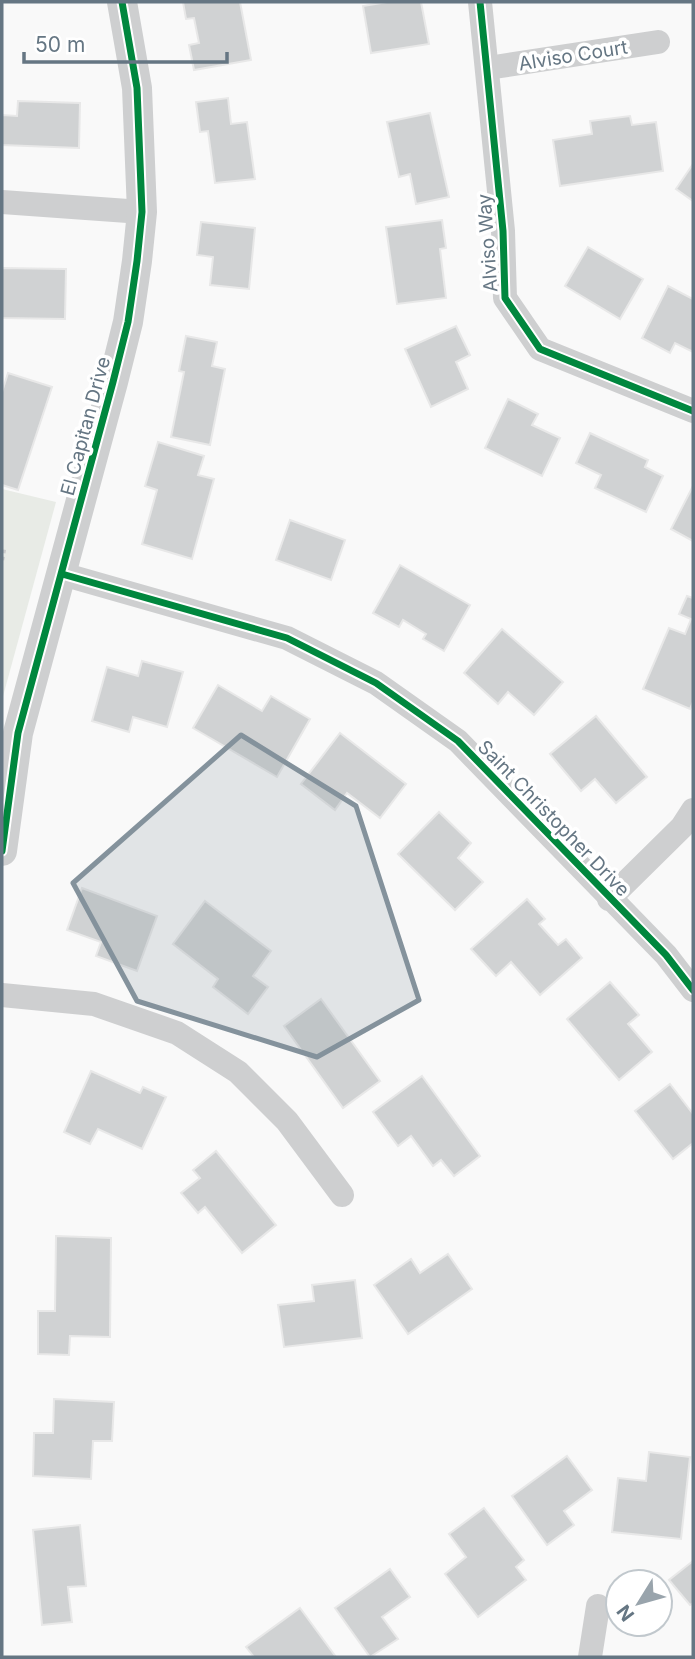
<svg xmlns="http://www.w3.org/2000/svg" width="695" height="1659" font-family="Inter,sans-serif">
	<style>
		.green { fill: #e8ebe6 }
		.building { fill: #d0d2d3; stroke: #e8e8e8; stroke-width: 2 }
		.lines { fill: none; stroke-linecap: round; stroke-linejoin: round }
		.path { stroke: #cbcccd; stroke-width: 4.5; stroke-dasharray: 3.5 3.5; stroke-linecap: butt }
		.minor { stroke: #cecfd0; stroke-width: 24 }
		.tertiary { stroke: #cecfd0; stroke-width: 30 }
		.cycleway-casing { stroke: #fff; stroke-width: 11 }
		.cycleway { stroke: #00873e; stroke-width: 7 }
		.marked { fill: #84929c; fill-opacity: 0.2; stroke: #84929c; stroke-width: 5; stroke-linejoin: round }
		.labels { text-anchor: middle; stroke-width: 7; stroke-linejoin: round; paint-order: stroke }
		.street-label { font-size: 19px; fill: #657683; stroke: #fff }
	</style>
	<rect width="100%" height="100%" fill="#f9f9f9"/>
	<polygon class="green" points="2,489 56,502 2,700"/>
	<g class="building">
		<polygon points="183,2 240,2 251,60 194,70 189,45 199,43 194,18 186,19"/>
		<polygon points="387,2 421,2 429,44 371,53 363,6"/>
		<polygon points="228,98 231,124 247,122 255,179 215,183 208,131 200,132 196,102"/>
		<polygon points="18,101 80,103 79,148 2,145 2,115 17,116"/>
		<polygon points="430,113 449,197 416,204 410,174 399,177 387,122"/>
		<polygon points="630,116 632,125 656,122 663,171 560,186 553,140 592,134 590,121"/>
		<polygon points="693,164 693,201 676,189"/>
		<polygon points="442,220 446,248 440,249 446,298 397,304 386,227"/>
		<polygon points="201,222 255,228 249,289 210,285 213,257 197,255"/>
		<polygon points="588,247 643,279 620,319 565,286"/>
		<polygon points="2,268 66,269 65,319 2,318"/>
		<polygon points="668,286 693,299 693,352 675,343 670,353 642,338"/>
		<polygon points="456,326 470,355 456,362 468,389 431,407 405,349"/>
		<polygon points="186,336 217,342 212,366 225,369 210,445 171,437 184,372 179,371"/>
		<polygon points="8,373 52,387 18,490 2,485 2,392"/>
		<polygon points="508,399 538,414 532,425 560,438 542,476 485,448"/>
		<polygon points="590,433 648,460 645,467 663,476 646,512 595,488 601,475 576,463"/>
		<polygon points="158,442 204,456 198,475 214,479 192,559 142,544 157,490 145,486"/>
		<polygon points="693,486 693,541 671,529"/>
		<polygon points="290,520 345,540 331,580 276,560"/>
		<polygon points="400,565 470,605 444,651 423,639 426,634 403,620 399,627 373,613"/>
		<polygon points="687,596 693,598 693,702 690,709 643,689 669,628 685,634 691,619 679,614"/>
		<polygon points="502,629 563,682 534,715 508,692 498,704 464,673"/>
		<polygon points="142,661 183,672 167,727 133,717 129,732 92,721 107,667 138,676"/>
		<polygon points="218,685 262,711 271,696 310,719 277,777 193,728"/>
		<polygon points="596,716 647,777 616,803 595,779 581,791 550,754"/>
		<polygon points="340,733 406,784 380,818 347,793 335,810 301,784"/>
		<polygon points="439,812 471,843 458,858 483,882 455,910 398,854"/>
		<polygon points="82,888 157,916 137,971 96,956 101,942 67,930"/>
		<polygon points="527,899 545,919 539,924 558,945 566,939 582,958 540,995 511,962 496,976 471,949"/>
		<polygon points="205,901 271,951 253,976 268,987 248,1014 213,987 218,979 173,944"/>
		<polygon points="610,982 639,1015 628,1024 652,1052 619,1080 567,1019"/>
		<polygon points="321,999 380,1081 343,1108 284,1026"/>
		<polygon points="91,1071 140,1093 143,1087 166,1097 142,1149 98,1129 90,1144 64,1132"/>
		<polygon points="422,1076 480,1156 454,1176 441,1160 433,1166 411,1136 398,1146 373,1112"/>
		<polygon points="670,1084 693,1114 693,1143 673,1159 635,1111"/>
		<polygon points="216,1151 276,1225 242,1253 205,1207 198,1213 181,1193 200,1178 193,1170"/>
		<polygon points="56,1236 111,1238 110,1337 70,1336 69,1355 38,1354 38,1311 55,1311"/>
		<polygon points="448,1254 472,1289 408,1334 374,1285 411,1259 420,1273"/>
		<polygon points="355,1280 362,1338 284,1347 278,1305 314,1301 312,1285"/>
		<polygon points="54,1399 114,1402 112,1441 93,1441 91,1479 33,1476 34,1433 53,1433"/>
		<polygon points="649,1452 690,1457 681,1539 612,1532 618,1478 646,1481"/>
		<polygon points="567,1456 592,1490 564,1511 574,1525 547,1545 512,1496"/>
		<polygon points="484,1508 524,1560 516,1567 526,1580 478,1617 445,1574 466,1557 449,1534"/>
		<polygon points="80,1525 86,1586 68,1587 72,1622 42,1625 33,1530"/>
		<polygon points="693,1561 693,1603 690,1605 669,1580"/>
		<polygon points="390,1569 410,1597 382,1617 398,1639 370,1657 335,1608"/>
		<polygon points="300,1608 336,1657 254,1657 246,1647"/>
	</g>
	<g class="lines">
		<polyline class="path" points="2,560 4,549"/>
		<g class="minor">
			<polyline points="480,2 503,231 505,298 540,349 693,411"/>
			<polyline points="488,68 658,42"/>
			<polyline points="2,202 142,212"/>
			<polyline points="62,574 287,638 376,683 458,741 666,955 693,990"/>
			<polyline points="609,899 682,827 693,810"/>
			<polyline points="2,995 94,1004 177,1033 238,1072 287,1121 342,1195"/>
			<polyline points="590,1657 598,1606"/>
		</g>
		<polyline class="tertiary" points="2,851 18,733 113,382 128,322 137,261 142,212 137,88 122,2"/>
		<g class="cycleway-casing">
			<g id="cycleway">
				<polyline points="480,2 503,231 505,298 540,349 693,411"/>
				<polyline points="62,574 287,638 376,683 458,741 666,955 693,990"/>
				<polyline points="2,851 18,733 113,382 128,322 137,261 142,212 137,88 122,2"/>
			</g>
		</g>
		<use href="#cycleway" class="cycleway"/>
	</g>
	<path class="marked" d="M 241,735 L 356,806 L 419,1000 L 317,1057 L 137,1001 L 73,883 Z"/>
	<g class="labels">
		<g class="street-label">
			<text transform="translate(573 55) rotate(-9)" y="7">Alviso Court</text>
			<text transform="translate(487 243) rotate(-94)" y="7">Alviso Way</text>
			<text transform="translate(85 426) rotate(-75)" y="7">El Capitan Drive</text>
			<text transform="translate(554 818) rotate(46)" y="7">Saint Christopher Drive</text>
		</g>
	</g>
	<rect width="695" height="1659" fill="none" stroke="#657683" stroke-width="7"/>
	<g transform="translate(639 1603) rotate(233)"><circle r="33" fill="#ffffff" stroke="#c1c8cd" stroke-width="2"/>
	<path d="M0-5L12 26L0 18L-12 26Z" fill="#99a4ac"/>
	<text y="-10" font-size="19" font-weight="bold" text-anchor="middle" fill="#657683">N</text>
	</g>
	<path d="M24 52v10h203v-10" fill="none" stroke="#657683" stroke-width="3.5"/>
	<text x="35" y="52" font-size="21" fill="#657683" stroke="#ffffff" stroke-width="5" paint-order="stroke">50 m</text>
</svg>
